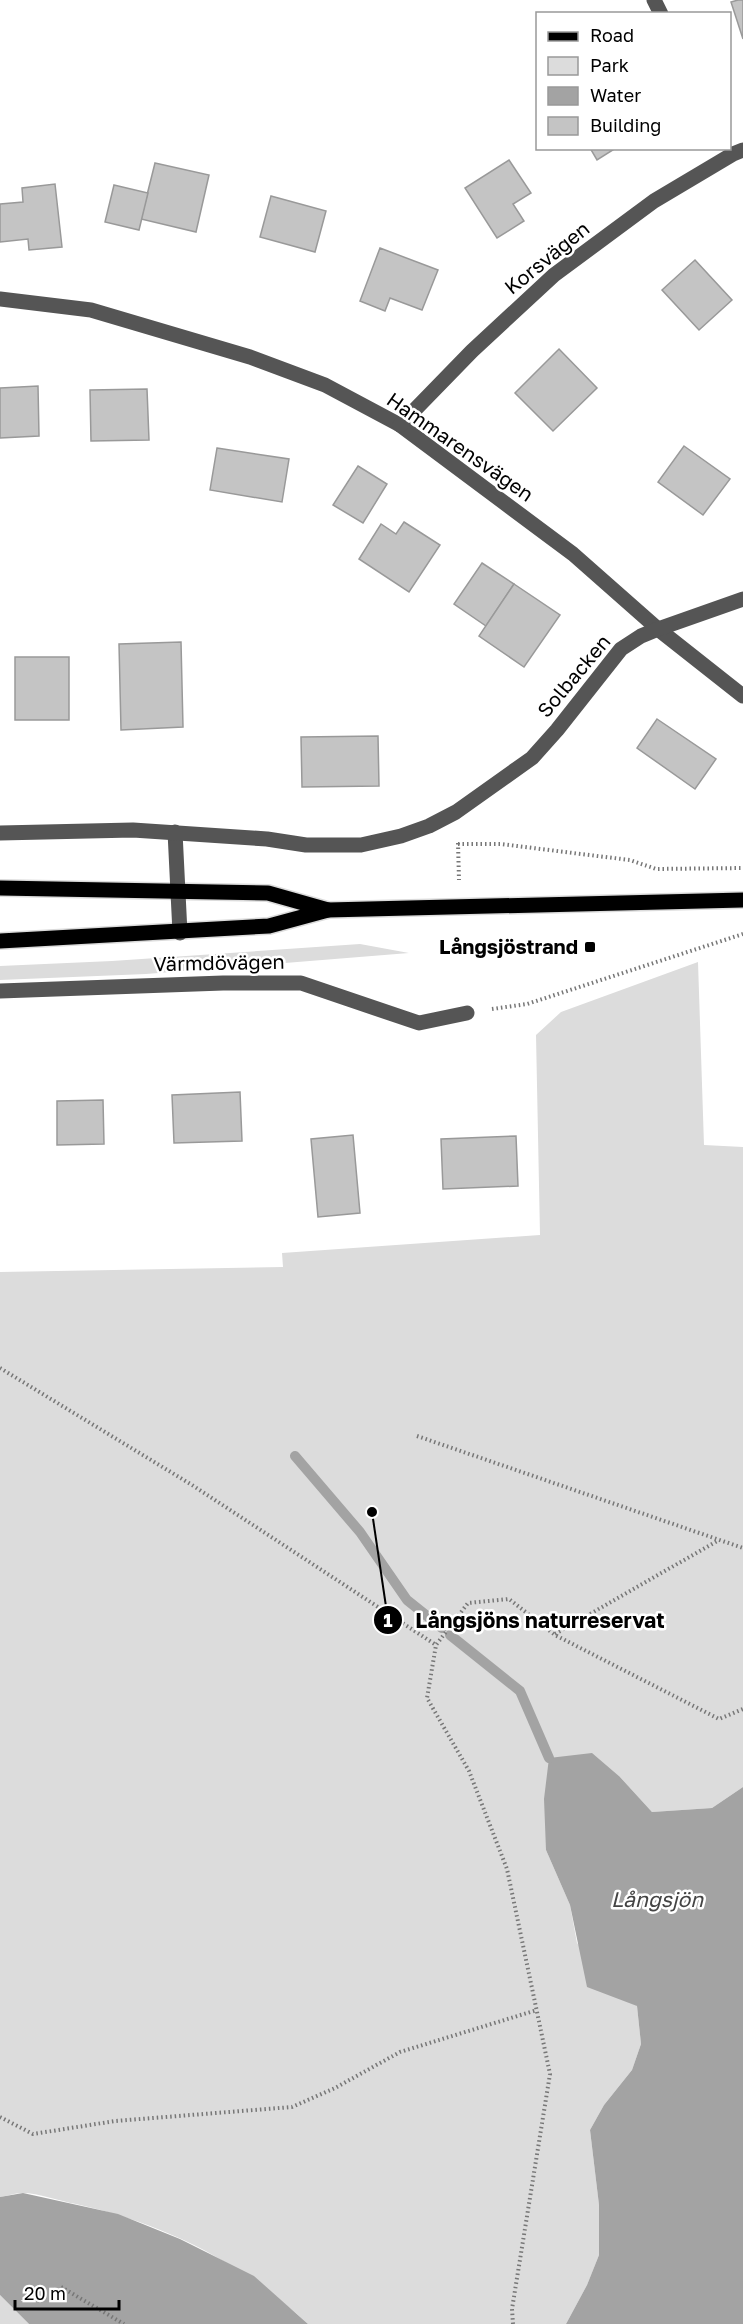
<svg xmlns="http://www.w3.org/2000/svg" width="743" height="2324" font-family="'Golos Text',sans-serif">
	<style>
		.green { fill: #dcdcdc }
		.water { fill: #a3a3a3 }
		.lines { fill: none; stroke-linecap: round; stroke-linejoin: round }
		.stream { stroke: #a3a3a3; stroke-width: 10 }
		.building { fill: #c4c4c4; stroke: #999; stroke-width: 1.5 }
		.major-casing { stroke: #dbdbdb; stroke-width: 18 }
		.path { stroke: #777; stroke-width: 4; stroke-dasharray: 1.5 3; stroke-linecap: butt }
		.minor { stroke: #555; stroke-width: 15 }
		.major { stroke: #000; stroke-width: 15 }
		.poi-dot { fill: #000; stroke: #fff; stroke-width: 2 }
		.labels { text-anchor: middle; stroke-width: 5; stroke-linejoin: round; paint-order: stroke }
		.street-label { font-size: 20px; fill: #000; stroke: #fff }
		.poi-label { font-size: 20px; font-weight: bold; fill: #000; stroke: #fff; text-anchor: end }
		.water-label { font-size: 21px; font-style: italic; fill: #444; stroke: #fff }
		.leader { fill: none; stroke: #000; stroke-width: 2 }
		.callout-dot { fill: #000; stroke: #fff; stroke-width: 2 }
		.mark-label { font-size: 18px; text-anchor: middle; font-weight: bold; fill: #fff }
		.callout-label { font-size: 21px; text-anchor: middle; font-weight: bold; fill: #000; stroke: #fff; stroke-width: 5; stroke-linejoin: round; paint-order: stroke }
	</style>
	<rect width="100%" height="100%" fill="#fff"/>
	<g class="green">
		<polygon points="360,944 409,953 146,974 0,980 0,966 112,961"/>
		<path d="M 698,962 L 704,1145 L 743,1147 L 743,1787 L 712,1808 L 652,1812 L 620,1777 L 546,1850 L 570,1905 L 577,1943 L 637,2006 L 641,2044 L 632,2070 L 604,2105 L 590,2130 L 599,2205 L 599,2255 L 587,2285 L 566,2324 L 308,2324 C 241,2262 165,2224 76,2204 C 59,2201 39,2193 22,2193 C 15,2193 7,2196 0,2197 L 0,1272 L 283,1267 L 282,1253 L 540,1235 L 536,1035 L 561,1012 Z"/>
		<polygon points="0,2295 29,2324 0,2324"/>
	</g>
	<g class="water">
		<polygon points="592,1753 620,1777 652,1812 712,1808 743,1787 743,2324 566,2324 587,2285 599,2255 599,2205 590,2130 604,2105 632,2070 641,2044 637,2006 587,1987 570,1905 546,1850 544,1799 549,1758"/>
		<polygon points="23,2193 118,2214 180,2239 254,2276 308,2324 29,2324 0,2295 0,2197"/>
	</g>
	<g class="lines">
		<g class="stream">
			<polyline points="295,1456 360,1532 407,1600 442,1628"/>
			<polyline points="450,1635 520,1691 549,1758"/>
		</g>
	</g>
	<g class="building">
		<polygon points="738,0 743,0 743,39 731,2"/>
		<polygon points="590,148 616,148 597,160"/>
		<polygon points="509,160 531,193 513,204 524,221 497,238 465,188"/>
		<polygon points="155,163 209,175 196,232 141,219"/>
		<polygon points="55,184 62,247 29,250 28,239 0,242 0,204 23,202 22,188"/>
		<polygon points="114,185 148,193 139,230 105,222"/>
		<polygon points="271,196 326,211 315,252 260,237"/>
		<polygon points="380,248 438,270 422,310 390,298 385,311 360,301"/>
		<polygon points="695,260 732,300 699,330 662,290"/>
		<polygon points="559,349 597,388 553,431 515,393"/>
		<polygon points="38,386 39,436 0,438 0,388"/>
		<polygon points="147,389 149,440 91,441 90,390"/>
		<polygon points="684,446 730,479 703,515 658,482"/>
		<polygon points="217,448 289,459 282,502 210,490"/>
		<polygon points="358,466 387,484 363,523 333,505"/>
		<polygon points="404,522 440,545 409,592 359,559 381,524 396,534"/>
		<polygon points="482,563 514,584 486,626 454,604"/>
		<polygon points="514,584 560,615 524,667 479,636"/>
		<polygon points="181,642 183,727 121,730 119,644"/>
		<rect x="15" y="657" width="54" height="63"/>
		<polygon points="657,719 716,759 695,789 637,748"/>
		<polygon points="378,736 379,786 302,787 301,737"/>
		<polygon points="240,1092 242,1141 174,1143 172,1095"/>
		<polygon points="103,1100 104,1144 57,1145 57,1101"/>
		<polygon points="353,1135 360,1213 318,1217 311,1139"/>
		<polygon points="516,1136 518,1186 443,1189 441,1139"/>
	</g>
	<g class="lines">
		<g class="major-casing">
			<g id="major">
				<polyline points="0,888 268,893 328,910"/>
				<polyline points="0,941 269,926 328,910 743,900"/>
			</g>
		</g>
		<g class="path">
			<polyline points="458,843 459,880"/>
			<polyline points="458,844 501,844 581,854 630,860 656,869 743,868"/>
			<polyline points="492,1009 527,1004 743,934"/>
			<polyline points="0,1368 192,1485 436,1645"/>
			<polyline points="417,1436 743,1548"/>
			<polyline points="555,1634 719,1540"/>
			<polyline points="0,2117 33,2134 115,2121 292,2107 335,2088 400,2052 537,2010"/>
			<polyline points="61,2287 124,2324"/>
			<polyline points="513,2324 512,2309 550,2074 507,1869 469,1771 427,1698 436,1645 468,1603 509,1599 555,1635 719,1719 743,1709"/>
		</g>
		<g class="minor">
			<polyline points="654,0 661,14"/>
			<polyline points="0,299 91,310 250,357 325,385 400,425 573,554 658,629 743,696"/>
			<polyline points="400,425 472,351 554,275 654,201 733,154 743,150"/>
			<polyline points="175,832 180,933"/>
			<polyline points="0,833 133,830 267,839 306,845 361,845 401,836 429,826 456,812 532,758 557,730 621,649 641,636 658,629 743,599"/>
			<polyline points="0,991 223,983 301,983 419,1023 467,1013"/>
		</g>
		<use href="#major" class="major"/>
	</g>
	<rect class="poi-dot" x="584" y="941" width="12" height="12" rx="3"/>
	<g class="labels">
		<g class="street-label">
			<text transform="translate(547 258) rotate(-39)" y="7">Korsvägen</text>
			<text transform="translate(460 447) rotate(35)" y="7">Hammarensvägen</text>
			<text transform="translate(574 676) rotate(-50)" y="7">Solbacken</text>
			<text transform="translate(219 963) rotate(-1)" y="7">Värmdövägen</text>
		</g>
		<g class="poi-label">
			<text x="578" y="954">Långsjöstrand</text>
		</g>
		<g class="water-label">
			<text x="657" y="1907">Långsjön</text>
		</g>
	</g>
	<path class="leader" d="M372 1512L388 1620"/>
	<g class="callout-dot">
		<circle cx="372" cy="1512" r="6"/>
		<circle cx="388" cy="1620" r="15"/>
	</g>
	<g class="mark-label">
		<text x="388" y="1627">1</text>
	</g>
	<g class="callout-label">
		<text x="540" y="1628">Långsjöns naturreservat</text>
	</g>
	<rect x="536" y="12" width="195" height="138" fill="#ffffff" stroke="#999999" stroke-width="1.5"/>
	<rect x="548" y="32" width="30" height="9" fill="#000000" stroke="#999999" stroke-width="1.5"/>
	<text x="590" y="42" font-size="18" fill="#000000">Road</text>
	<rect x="548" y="57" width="30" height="18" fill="#dcdcdc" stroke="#999999" stroke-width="1.5"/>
	<text x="590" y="72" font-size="18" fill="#000000">Park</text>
	<rect x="548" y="87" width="30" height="18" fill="#a3a3a3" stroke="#999999" stroke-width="1.5"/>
	<text x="590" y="102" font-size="18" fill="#000000">Water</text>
	<rect x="548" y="117" width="30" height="18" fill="#c4c4c4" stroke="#999999" stroke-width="1.5"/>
	<text x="590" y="132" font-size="18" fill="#000000">Building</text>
	<path d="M15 2300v9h104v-9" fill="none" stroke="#000000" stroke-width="3"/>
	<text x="24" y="2300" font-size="18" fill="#000000" stroke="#ffffff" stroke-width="4.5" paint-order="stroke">20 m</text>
</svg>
